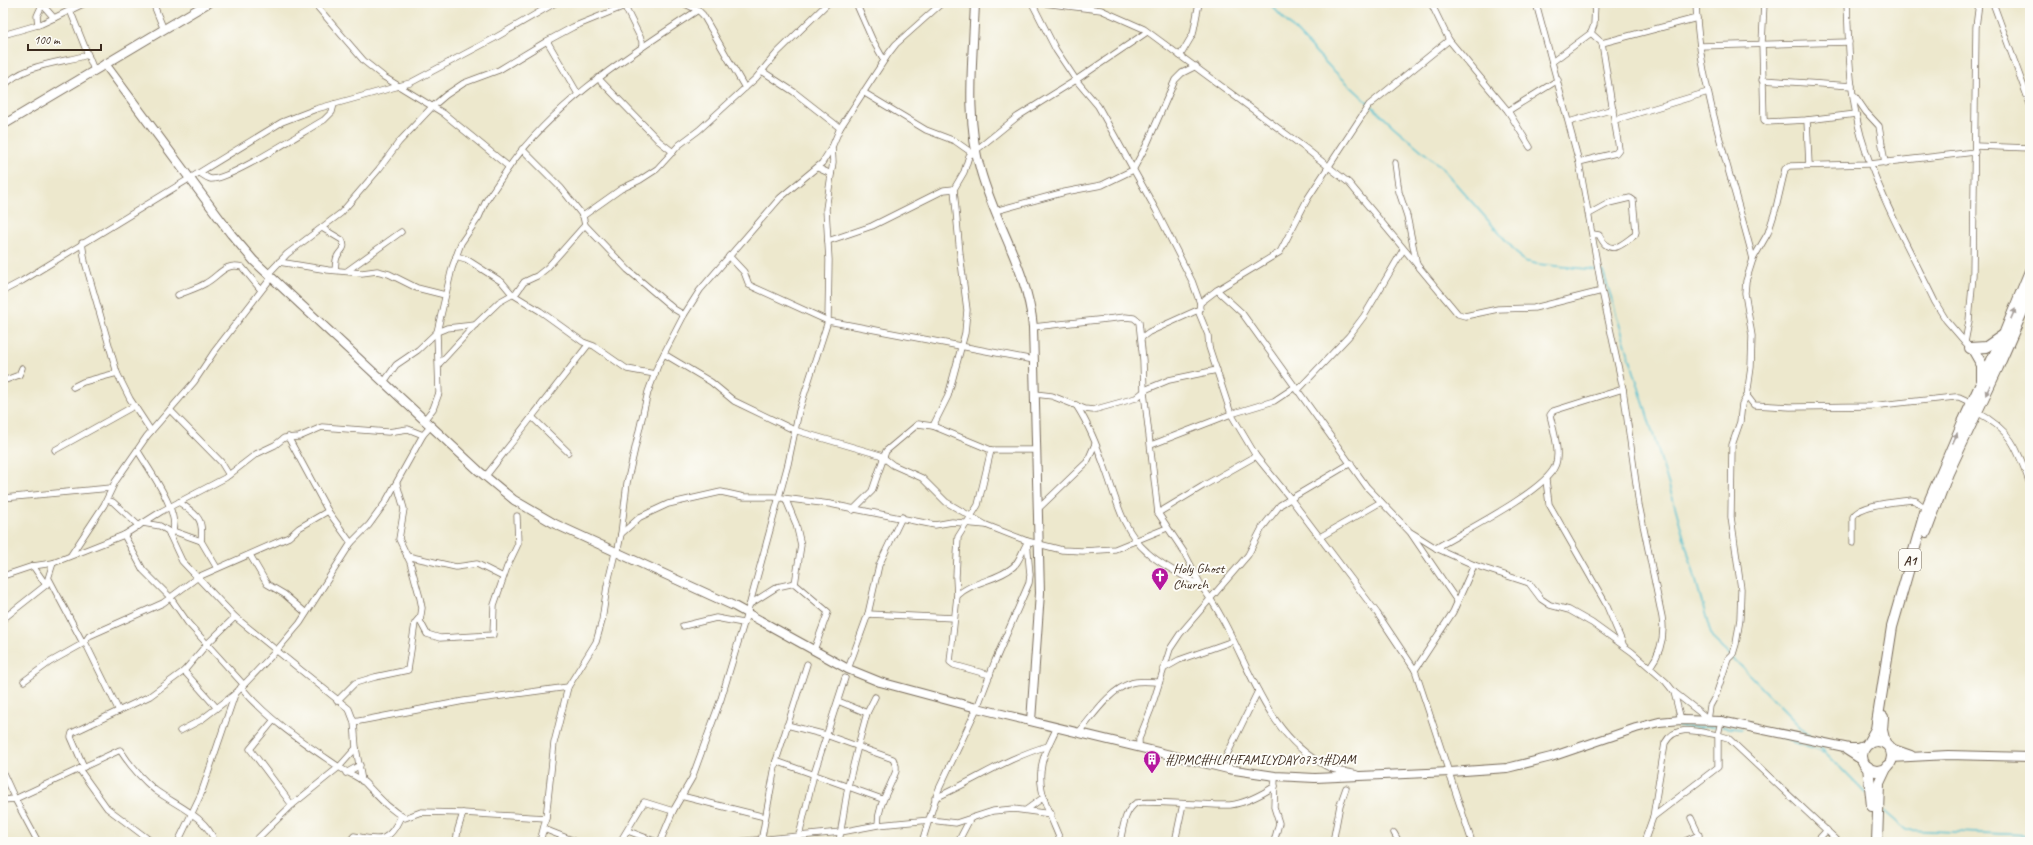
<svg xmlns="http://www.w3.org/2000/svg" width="2033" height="845" font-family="Caveat,sans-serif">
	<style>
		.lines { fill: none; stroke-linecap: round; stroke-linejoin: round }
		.stream { stroke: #57c1d2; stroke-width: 1.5 }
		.street-casing { stroke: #796c5b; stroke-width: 7 }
		.secondary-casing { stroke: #796c5b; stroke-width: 10 }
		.highway-casing { stroke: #796c5b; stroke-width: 12 }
		.street { stroke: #fff; stroke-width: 5.5 }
		.secondary { stroke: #fff; stroke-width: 8 }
		.highway { stroke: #fff; stroke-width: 10 }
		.oneway { fill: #a79f9a }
		.labels { text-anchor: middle; stroke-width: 4; stroke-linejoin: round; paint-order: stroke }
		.shield { fill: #fdfcf7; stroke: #75695f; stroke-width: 1 }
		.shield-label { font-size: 13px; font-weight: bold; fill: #3b2a1e }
		.poi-label { font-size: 14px; fill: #3b2a1e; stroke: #fdfcf7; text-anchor: start }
	</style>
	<rect width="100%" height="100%" fill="#fdfcf7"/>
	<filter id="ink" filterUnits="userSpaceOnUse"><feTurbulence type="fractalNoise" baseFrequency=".025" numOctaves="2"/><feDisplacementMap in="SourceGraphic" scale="8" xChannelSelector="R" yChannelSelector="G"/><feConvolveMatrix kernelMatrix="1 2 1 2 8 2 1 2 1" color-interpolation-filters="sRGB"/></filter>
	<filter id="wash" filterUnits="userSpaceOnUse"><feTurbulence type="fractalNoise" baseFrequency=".012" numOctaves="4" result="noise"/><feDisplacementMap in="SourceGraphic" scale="16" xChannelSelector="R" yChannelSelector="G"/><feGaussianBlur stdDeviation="0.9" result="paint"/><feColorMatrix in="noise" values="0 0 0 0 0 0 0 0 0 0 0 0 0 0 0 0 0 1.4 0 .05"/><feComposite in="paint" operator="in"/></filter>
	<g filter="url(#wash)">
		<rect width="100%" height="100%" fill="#ede8cd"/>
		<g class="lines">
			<g class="stream">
				<polyline points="1269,3 1330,67 1394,127 1441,167 1524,261 1537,264 1597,270"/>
				<polyline points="1600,271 1603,271 1673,499 1712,638 1730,655"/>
				<polyline points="1733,658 1810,737"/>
				<polyline points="1678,727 1718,727"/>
				<polyline points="1722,727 1742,729"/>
				<polyline points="1779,737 1824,753"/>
				<polyline points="1818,745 1865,793"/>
				<polyline points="1884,811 1906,830 2030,835"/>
			</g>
		</g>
	</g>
	<g filter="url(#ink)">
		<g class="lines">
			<g class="street-casing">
				<g id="street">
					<polyline points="41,3 54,18 85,3"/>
					<polyline points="153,3 164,30"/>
					<polyline points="314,3 364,61 384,77 443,113 509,167 486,201 479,217 461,243 452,268 437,332 439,393 433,409 424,420"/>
					<polyline points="623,3 642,41 642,47"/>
					<polyline points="683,3 698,10 703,15 745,88"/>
					<polyline points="856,3 872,39 884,60"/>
					<polyline points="1032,3 1056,50 1076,80 1098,106 1156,210 1192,281 1200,303 1199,313 1208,335 1209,347 1231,414 1256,456 1290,498 1377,613 1415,670 1472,842"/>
					<polyline points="1043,3 1101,10 1144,29 1305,148 1349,183 1458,314 1465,316 1498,309 1534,308 1602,291"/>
					<polyline points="1431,3 1449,40 1508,111 1530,147"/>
					<path d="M 1536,3 L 1579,162 L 1602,291 L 1623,389 L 1639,505 L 1662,617 C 1665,635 1661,652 1650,667"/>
					<path d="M 1696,3 C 1699,88 1732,176 1753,259"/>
					<polyline points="1764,3 1762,43 1764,120 1767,122 1807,120 1856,114"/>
					<path d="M 1847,3 C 1849,47 1849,93 1861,136 C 1878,194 1909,248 1935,302 L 1946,320 L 1971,349"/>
					<polyline points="1993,3 2030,104"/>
					<polyline points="70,10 94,70"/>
					<polyline points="38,25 37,16 42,5"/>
					<polyline points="3,35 41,24 54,18"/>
					<polyline points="547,41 578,94"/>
					<polyline points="1602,43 1697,18"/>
					<polyline points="1700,46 1849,42"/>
					<polyline points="1180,56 1193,34 1199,3"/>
					<polyline points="1552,62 1591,33 1594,25 1595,3"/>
					<polyline points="762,71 794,92 840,128"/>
					<polyline points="598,78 659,141 673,152"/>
					<polyline points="1762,80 1852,86"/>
					<path d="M 3,87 C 23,64 60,63 88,55"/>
					<polyline points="863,92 926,130 955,141 972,153"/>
					<polyline points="1855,96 1866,112 1879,126 1885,163"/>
					<polyline points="1508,111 1558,80"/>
					<polyline points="1615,120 1708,92"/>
					<polyline points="1807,120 1809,165"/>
					<polyline points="1569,122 1613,109"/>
					<polyline points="1975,146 2030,148"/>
					<polyline points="522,149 561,188 583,216"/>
					<polyline points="1579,162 1616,153 1619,149 1602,43 1591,33"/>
					<polyline points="1395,163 1399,192 1407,216 1417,265"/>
					<path d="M 509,167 C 558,99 629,56 698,10"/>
					<polyline points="818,168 831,174"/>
					<path d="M 200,173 C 203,175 207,178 211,179 C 230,180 304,131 324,120 L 332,112 L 334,104"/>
					<polyline points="995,211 1065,192 1102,185 1133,170 1147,144 1175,80 1182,73 1196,66"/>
					<path d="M 1589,214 L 1609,203 L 1630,198 L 1633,200 L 1636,232 L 1635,235 C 1627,240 1615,253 1606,245 C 1603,243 1601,238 1599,235 L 1593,234"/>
					<path d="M 322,228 L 342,240 C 347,249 340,250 337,257 C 335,261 336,266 335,270"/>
					<polyline points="828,241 872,226 944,190 954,189"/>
					<polyline points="82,243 85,262 117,373 130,399 151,431"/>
					<polyline points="456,256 466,259 502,282 512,294 540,311 583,342 594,346 627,369 655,374"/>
					<polyline points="729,256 744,272 749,285 828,321 1034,360"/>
					<polyline points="279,262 328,270 362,273 377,271 389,274 417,288 445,295"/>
					<polyline points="347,271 401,232"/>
					<polyline points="268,274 287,254 341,213 379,169 399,142 432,107 446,95 464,83 499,70 547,41 573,27 632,3"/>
					<polyline points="1217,290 1280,252 1308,198 1369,105 1449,40"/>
					<polyline points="3,291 22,281 282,122 316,109 410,83 493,39 555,3"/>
					<path d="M 178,295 C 187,291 198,288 206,283 C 219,276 225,262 242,267 L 261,290"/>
					<polyline points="1200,303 1217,290 1242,313 1367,487 1410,532 1457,601"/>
					<polyline points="684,315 674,309 628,270 585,225 583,216 621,189 640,180 657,169 679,145 699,130 756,78 777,53 828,3"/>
					<polyline points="1033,327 1125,317 1134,318 1139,322 1143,360 1144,392 1158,513 1184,552 1201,585"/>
					<polyline points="1141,338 1149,332 1200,309"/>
					<polyline points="1965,342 1969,321 1973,275 1976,27 1979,3"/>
					<polyline points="664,354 711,382 734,401 794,430 880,455 893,465 922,478 946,502 984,524"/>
					<polyline points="439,364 475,325 499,302 517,292 524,282 537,276 547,268 585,225"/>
					<polyline points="3,381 19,375 22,368"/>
					<polyline points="384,382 396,365 418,350 437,332 447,328 475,325"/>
					<polyline points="73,387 83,382 117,373"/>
					<polyline points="1297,391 1349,336 1364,316 1403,250"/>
					<polyline points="1035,394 1052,396 1085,409 1093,410 1136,398 1147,389 1169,380 1217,370"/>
					<polyline points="1747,396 1754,405 1790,407 1871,406 1955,397 1959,397 1972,403"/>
					<path d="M 1076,405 C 1089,425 1097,446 1105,468 C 1116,498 1122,530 1147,552 C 1162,566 1184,576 1201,586 C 1247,644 1257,732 1328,767 C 1336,772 1348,771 1357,774"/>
					<polyline points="170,410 221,462 229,475"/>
					<path d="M 1977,412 C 2012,431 2017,448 2030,484"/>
					<polyline points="532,417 568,452"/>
					<polyline points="288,437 328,511 351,543"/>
					<polyline points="1151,445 1231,414 1274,401 1295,387"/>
					<polyline points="55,450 134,406"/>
					<polyline points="1037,450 991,450 933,426 948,396 965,333 967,310 960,254 954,189 964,172 969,156 1017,117 1076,80 1147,32"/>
					<path d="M 138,451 C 147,467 186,519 170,535"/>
					<polyline points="485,477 588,345"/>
					<polyline points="1546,480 1549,504 1606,604 1623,644"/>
					<polyline points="397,484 404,509 399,539 410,562 420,598 422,608 420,621 427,634 440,638 493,635 494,605 507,567 518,544 517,516"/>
					<polyline points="3,498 111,488"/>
					<polyline points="107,500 113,502 139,526"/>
					<polyline points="786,500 796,524 801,545 795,584 828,612 814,650"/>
					<path d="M 179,502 C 197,515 204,518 201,541"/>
					<polyline points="1038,509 1087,462 1095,444"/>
					<polyline points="853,510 872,491 886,451 918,424 933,426"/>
					<polyline points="1158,513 1203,486 1256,456"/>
					<polyline points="143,523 160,526 168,531 182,561 235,617 349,709 354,722 464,701 568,687 596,642 602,621 607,586 615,553"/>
					<polyline points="173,531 201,541 217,568"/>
					<polyline points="1412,533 1436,548 1474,565 1529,583 1541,599 1550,605 1569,610 1592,623 1632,652 1666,682 1674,692 1681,720"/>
					<polyline points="621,534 640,517 668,504 721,492 744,497 774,497 830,504 935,525 952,522 986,525 1027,541 1062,550 1083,551 1115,549 1167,528"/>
					<polyline points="124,535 143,570 170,597 188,623 243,684"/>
					<polyline points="1320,537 1381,502"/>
					<path d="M 1853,543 L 1853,517 C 1859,504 1897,502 1911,500 L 1916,501 L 1926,509"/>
					<path d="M 1436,548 C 1461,533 1545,491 1555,466 C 1561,453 1553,429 1550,415 L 1553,411 L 1623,389"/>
					<polyline points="617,554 621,534 627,483 648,392 658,365 684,315 700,290 780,198 822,163 832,147 840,128 889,53 896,44 942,3"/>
					<polyline points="71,555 104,505 115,482 147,436 194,382 214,352 271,278"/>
					<polyline points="250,555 267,584 284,594 306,613"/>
					<polyline points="407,556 456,567 477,564 503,577"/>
					<polyline points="33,566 46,585"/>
					<polyline points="3,576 33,566 53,563"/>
					<polyline points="49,579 83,643"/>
					<path d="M 957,596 C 972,581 997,581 1013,567 C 1020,561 1022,551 1027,543"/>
					<polyline points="750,604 777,587 795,583"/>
					<polyline points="868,614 954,618"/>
					<polyline points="3,619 46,585 53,563 124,535 162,511 225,478 256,454 275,445 284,438 299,437 322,427 388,432 408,429 423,435"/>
					<polyline points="683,626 716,618 743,623"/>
					<polyline points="848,669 868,614 879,565 902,517"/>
					<polyline points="1163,669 1179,660 1233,641"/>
					<polyline points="1415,670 1453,612 1474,565"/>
					<polyline points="184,671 216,707"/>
					<polyline points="990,675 954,665 950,662 957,596 956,577 958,537 978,505 991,450"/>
					<polyline points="24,681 50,662 84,643"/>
					<path d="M 241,687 C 268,720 304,743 339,767 L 356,748"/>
					<polyline points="1674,692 1707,718"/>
					<polyline points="337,701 355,683 375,677 408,670 415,623 420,617"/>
					<polyline points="838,701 867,713"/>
					<polyline points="119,711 85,642 89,636 163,603 198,577 289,537 299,528 328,511"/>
					<polyline points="1708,720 1710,706 1716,695 1728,659 1733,654 1736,644 1740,619 1741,589 1731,517 1732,445 1740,422 1742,404 1747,396 1751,367 1752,336 1745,293 1746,281 1753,259 1768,233 1776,208 1785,169 1789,166 1870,164 1975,152"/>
					<polyline points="273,721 250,749 292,805"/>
					<polyline points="354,722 356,748 362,781"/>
					<path d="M 787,725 L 826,735 L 893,759 L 896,766 L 896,771 C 889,790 878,804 878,825"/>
					<path d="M 1057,727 C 1051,741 1042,755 1041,771 C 1038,794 1053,821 1061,842"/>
					<polyline points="180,731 201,720 235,694"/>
					<path d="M 1079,732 C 1093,716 1109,690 1131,683 C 1139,680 1150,682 1159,682"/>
					<polyline points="1139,747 1139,739 1151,709 1170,649 1180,634 1248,555 1262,528 1280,505 1351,463"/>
					<polyline points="776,761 882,799"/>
					<polyline points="84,767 71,737 72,733 150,696 184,671 207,644 235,617"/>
					<polyline points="1221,767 1258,691"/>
					<polyline points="79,769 107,808 152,842"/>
					<polyline points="3,773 15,799 38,842"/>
					<polyline points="346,773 360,765"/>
					<polyline points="681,796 765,817"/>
					<path d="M 935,798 C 974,781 1008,757 1048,746"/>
					<path d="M 3,800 L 15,799 L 120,750 C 129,764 142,779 155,790 C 175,805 206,816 215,842"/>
					<polyline points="1026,810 1044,797"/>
					<polyline points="1653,817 1718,767 1718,735 1728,738 1839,842"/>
					<polyline points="544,829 577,842"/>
					<polyline points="628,831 657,842"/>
					<polyline points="1394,833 1399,842"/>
					<polyline points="799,836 814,774 845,678"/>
					<polyline points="178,842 201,794 235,694 277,650 300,623 351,543 369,525 385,503 423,435 431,426"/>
					<path d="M 254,842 L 292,805 L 339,767 C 347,773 357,776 364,782 C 377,795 388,809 405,818 L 421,812 L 463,813 L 546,818"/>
					<path d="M 349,842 L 354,836 C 382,842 389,842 401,816"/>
					<polyline points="456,842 458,829 463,813"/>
					<polyline points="540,842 546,818 554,743 568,687"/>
					<polyline points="620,842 644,802 673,811"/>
					<polyline points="660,842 673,811 692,778 721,699 750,603 788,464 799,411 828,321 829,260 826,209 833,162 832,147"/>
					<polyline points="735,842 841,832 878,825 930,820 956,823 993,811 1014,809 1051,814"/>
					<polyline points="761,842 776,761 807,664"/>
					<polyline points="839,842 848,786 858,746 867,713 875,697"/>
					<polyline points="922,842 938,791 977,708 995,661 1029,583 1030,575 1027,541"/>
					<polyline points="958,842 970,819"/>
					<path d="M 1120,842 C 1123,829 1124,811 1136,803 C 1140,800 1216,806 1230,805 C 1246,803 1261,795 1275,786"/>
					<polyline points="1175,842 1183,804"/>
					<polyline points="1274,842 1279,823 1274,807 1275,776"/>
					<polyline points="1333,842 1340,805 1346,788"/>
					<path d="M 1644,842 L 1653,817 L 1665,743 C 1676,723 1700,732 1718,735 L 1721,721"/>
					<polyline points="1683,842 1699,835 1691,818"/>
					<polyline points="1816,842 1827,830"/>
				</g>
			</g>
			<g class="secondary-casing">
				<g id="secondary">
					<path d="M 975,3 C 973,57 965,120 981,172 C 996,225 1028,271 1033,327 L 1040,593 L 1031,721"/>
					<polyline points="105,64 231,234 254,261 479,471 514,500 555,524 734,606 848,669 880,682 977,708 1228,769 1275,776 1315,778 1450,772 1507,768 1551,757 1636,728 1659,722 1681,720 1721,721 1849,748 1858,748 1867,745"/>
					<polyline points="3,125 208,3"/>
					<polyline points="1888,747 1911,755"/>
					<polyline points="1846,750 1863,761"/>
					<polyline points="1891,758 1948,755 2030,757"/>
				</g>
			</g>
			<g class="highway-casing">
				<g id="highway">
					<polyline points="1970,348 1986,347 2002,336"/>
					<polyline points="1974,351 1982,365 1982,379"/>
					<polyline points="1926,532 1948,473 1998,367 2030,294"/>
					<polyline points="1883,717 1882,730 1885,743"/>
					<circle cx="1877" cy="756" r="15"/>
					<polyline points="1868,743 1876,729 1892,627 1926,509 1963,422 2005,332 2030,271"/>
					<polyline points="1868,767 1872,806"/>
					<polyline points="1877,842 1879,783 1887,766"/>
				</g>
			</g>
			<use href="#street" class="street"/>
			<use href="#secondary" class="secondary"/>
			<use href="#highway" class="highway"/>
		</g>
		<defs><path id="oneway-solid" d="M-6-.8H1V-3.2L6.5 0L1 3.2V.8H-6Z"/></defs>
		<g class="oneway">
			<use href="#oneway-solid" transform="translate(2013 314) rotate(-67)"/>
			<use href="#oneway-solid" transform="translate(1988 390) rotate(115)"/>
			<use href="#oneway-solid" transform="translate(1955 438) rotate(-66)"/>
		</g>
	</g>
	<defs>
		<g id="church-pin" transform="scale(0.9)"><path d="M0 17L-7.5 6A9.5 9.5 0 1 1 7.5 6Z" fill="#b5179e" stroke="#fdfcf7"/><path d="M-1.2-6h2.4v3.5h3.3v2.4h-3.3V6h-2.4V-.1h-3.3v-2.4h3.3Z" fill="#fff"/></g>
		<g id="building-pin" transform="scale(0.9)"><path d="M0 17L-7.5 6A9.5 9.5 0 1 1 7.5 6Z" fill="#b5179e" stroke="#fdfcf7"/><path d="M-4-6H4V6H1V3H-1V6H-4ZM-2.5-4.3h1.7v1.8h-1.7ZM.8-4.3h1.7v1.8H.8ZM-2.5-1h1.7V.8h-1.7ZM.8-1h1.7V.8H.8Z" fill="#fff"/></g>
	</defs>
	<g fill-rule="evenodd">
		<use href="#church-pin" x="1160" y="576"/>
		<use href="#building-pin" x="1152" y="759"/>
	</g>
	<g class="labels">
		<rect class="shield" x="1899" y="549" width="22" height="22" rx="3"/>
		<g class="shield-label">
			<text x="1910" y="565">A1</text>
		</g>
		<g class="poi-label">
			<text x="1173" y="573">Holy Ghost<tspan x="1173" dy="16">Church</tspan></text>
			<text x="1165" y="764">#JPMC#HLPHFAMILYDAY0731#DAM</text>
		</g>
	</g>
	<rect width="2033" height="845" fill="none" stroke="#fdfcf7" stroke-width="16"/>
	<path d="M28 44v6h73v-6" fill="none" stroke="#3b2a1e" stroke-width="2"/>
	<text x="34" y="44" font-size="12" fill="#3b2a1e" stroke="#fdfcf7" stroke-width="3" paint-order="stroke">100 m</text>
</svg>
